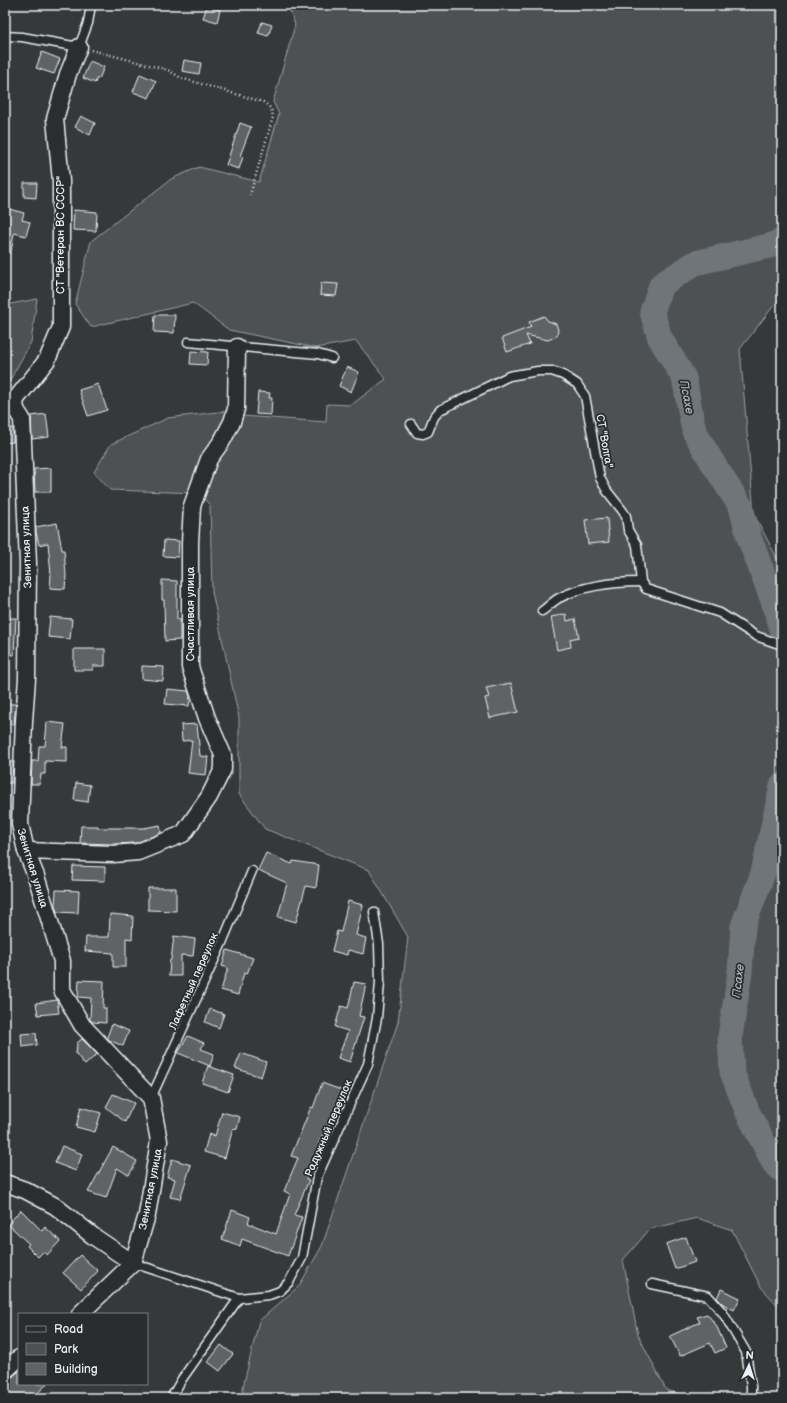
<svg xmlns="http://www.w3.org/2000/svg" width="787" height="1403" font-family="'Balsamiq Sans',sans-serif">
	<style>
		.green { fill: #4d5152; stroke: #9aa1a5 }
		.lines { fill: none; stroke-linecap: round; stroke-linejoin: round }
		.stream { stroke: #a0a7ac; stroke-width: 4 }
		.river { stroke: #707579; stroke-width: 25 }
		.building { fill: #5f6365; stroke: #e8f1f8 }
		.lane-casing { stroke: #e8f1f8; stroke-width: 11 }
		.street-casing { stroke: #e8f1f8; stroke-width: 19 }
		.path { stroke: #e8f1f8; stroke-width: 2.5; stroke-dasharray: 1 3; stroke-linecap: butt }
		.lane { stroke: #2a2d2e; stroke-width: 8 }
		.street { stroke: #2a2d2e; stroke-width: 16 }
		.labels { text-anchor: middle; stroke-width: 3.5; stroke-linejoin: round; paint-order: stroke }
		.street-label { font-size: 11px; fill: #e8f1f8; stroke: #2a2d2e }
		.water-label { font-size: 12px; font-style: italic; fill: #acb3b8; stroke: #2a2d2e }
	</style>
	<rect width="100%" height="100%" fill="#35393a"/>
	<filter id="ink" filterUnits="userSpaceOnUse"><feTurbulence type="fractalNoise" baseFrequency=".025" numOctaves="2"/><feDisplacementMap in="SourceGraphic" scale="8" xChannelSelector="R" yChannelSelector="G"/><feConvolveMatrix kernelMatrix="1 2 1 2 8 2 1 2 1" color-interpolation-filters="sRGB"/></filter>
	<g filter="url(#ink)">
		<g class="green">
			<polygon points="288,5 782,5 782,295 740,349 754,514 782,568 782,1310 761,1287 732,1230 697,1218 650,1229 623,1260 638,1335 666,1390 694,1398 243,1398 243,1387 259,1321 299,1286 322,1246 398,1022 408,937 369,870 265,829 239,794 239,718 212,592 210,505 198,493 110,490 94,472 111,444 168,418 226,411 242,416 326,422 327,404 351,405 386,379 356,341 316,348 229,330 193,303 91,327 75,304 91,241 171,179 199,167 259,182 279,114 273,102 295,25"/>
			<polygon points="37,299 31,342 5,389 5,305"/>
		</g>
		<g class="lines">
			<polyline class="stream" points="774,1163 782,1138"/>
			<g class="river">
				<polyline points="782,241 769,246 695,263 661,285 652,312 660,338 684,378 694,431 714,465 741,507 749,537 775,606 782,629"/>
				<polyline points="782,785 763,873 743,926 740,972 730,1037 732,1072 748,1113 774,1163 782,1170"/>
			</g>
		</g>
		<g class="building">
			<polygon points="207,6 220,10 217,22 203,18"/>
			<polygon points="262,22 272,25 268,36 258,33"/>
			<polygon points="42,52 60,59 54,74 36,68"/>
			<polygon points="184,60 201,63 199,74 182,71"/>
			<polygon points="90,61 104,67 99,79 97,78 95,83 83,78"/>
			<polygon points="140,74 156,81 149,98 133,92"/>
			<polygon points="81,116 95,123 90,135 75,127"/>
			<polygon points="240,123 251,127 240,156 243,157 239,169 226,165"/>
			<polygon points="24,183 37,183 36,198 24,197"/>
			<polygon points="5,208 24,213 22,220 30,222 26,236 14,233 11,253 5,253"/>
			<polygon points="74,210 97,212 96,231 73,230"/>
			<polygon points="321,283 338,284 336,296 320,295"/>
			<polygon points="155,315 175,315 174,333 154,332"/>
			<polygon points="544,316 548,321 556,324 558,330 557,336 548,340 526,335 530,344 507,352 502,338 531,327 529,322"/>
			<polygon points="191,351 208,352 207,365 190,364"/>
			<polygon points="347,367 359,372 351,392 339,386"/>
			<polygon points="98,384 107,410 88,416 79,390"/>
			<polygon points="258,392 270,393 269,398 272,398 271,415 256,414"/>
			<polygon points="46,414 49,437 32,439 31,416"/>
			<polygon points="5,428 13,428 13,442 5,443"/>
			<polygon points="51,468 51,492 35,492 34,469"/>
			<polygon points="607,518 609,542 588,544 585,520"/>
			<polygon points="57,523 62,550 64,550 66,575 65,589 50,588 51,575 48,543 39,545 36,532 36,527"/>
			<polygon points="164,540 179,541 178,557 163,556"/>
			<polygon points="162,580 177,581 177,619 180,619 180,640 165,641 164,600 162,600"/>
			<polygon points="566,614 567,621 575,619 579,637 570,639 571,647 557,650 551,617"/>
			<polygon points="50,617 72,619 70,639 48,637"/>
			<polygon points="5,618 16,618 14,655 5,654"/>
			<polygon points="74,649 105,649 105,666 93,666 93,670 74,670"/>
			<polygon points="142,666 164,667 163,681 142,679"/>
			<polygon points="511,683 518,712 490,718 485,698 489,697 486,688"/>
			<polygon points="167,689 188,691 190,696 189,706 165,704"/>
			<polygon points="5,704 16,704 14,724 5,724"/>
			<polygon points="47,722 65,724 62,747 67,747 67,762 45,761 45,774 41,774 40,784 31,784 32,761 38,761 39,746 45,746"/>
			<polygon points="197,724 200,756 208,757 206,775 188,773 192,740 182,741 181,725"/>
			<polygon points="5,762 13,762 12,783 5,783"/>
			<polygon points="76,783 90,785 88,802 74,800"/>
			<polygon points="160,825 161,833 136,843 113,844 80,843 81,826 98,826 98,828 144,828"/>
			<polygon points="266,853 292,864 293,861 319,865 316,888 306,886 296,922 278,917 287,883 258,870"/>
			<polygon points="73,866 105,867 105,881 72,880"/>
			<polygon points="148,888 176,888 176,911 148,910"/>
			<polygon points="56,890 79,891 78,913 57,912 55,906"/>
			<polygon points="348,901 363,905 356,935 366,938 363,954 348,950 347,955 332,951 337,931 341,932"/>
			<polygon points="110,914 133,916 132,939 126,938 126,967 113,967 113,953 85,951 86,937 109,937"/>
			<polygon points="174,936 195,939 193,956 181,955 181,976 169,976 170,960 171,960"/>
			<polygon points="227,950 253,958 247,974 244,973 238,995 221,990 228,968 222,966"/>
			<polygon points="79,980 104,981 103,1008 106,1008 106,1023 93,1022 90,1020 91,998 78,997"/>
			<polygon points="354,982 366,984 359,1016 364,1017 350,1062 338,1058 348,1031 335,1027 341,1006 348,1008"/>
			<polygon points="57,1000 59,1013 38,1015 36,1003"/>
			<polygon points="210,1009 224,1014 219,1028 205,1022"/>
			<polygon points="112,1024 129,1031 123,1046 109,1040 107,1037"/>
			<polygon points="36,1033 37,1045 22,1047 21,1034"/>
			<polygon points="188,1036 204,1043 201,1049 214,1054 210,1066 178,1053"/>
			<polygon points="82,1039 97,1054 85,1065 76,1054 77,1043"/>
			<polygon points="241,1053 266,1062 261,1077 235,1068"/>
			<polygon points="208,1066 234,1075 228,1092 202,1083"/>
			<polygon points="322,1083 349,1093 342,1108 337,1106 325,1136 322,1135 306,1179 309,1180 294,1215 302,1217 288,1256 242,1239 240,1246 222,1239 232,1210 250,1217 248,1223 276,1234 290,1194 284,1191 298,1158 291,1156 311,1107 313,1108"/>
			<polygon points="113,1094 134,1103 125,1122 106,1107"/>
			<polygon points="81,1107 101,1113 95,1132 76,1127"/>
			<polygon points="222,1112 240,1117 237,1129 233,1128 225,1158 204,1152 209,1134 215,1136"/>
			<polygon points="62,1146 82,1154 76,1171 55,1163"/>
			<polygon points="113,1147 137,1161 129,1175 117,1168 106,1198 88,1192"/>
			<polygon points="172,1159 191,1165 180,1199 170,1197 175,1179 167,1177"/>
			<polygon points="21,1210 42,1231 45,1227 60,1241 47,1255 43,1252 38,1257 27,1246 29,1244 8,1224"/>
			<polygon points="686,1237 695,1262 675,1269 666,1244"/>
			<polygon points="80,1255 98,1271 81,1289 63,1273"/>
			<polygon points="721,1289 740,1298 734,1310 723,1304 717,1298"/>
			<polygon points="707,1314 716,1325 726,1348 715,1353 710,1343 680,1356 670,1336 700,1322 697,1317"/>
			<polygon points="221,1345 233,1354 220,1371 208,1362"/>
			<polygon points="19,1371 19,1384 47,1384 32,1398 8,1398 5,1394 5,1383"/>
		</g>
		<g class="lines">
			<g class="lane-casing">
				<g id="lane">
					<polyline points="5,36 22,37 79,47 88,23 91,5"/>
					<polyline points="188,342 318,354 332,358"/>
					<polyline points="411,424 417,433 423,434 428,432 434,417 440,410 509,376 538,371 552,371 563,375 577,384 585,396 600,478 607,491 622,510 626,516 628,530 637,545 641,582 646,589 720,613 756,636 782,645"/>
					<path d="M 542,611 C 548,607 553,601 559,598 C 584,585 613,582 641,582"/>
					<polyline points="151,1098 222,943 252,871"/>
					<polyline points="133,1263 239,1298 269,1295 280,1291 289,1282 302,1258 317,1177 368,1064 377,1018 380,982 379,944 374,912"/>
					<polyline points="652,1284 708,1296 723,1313 746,1352 751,1386 751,1398"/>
					<polyline points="171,1398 182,1379 239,1298"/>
				</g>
			</g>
			<g class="street-casing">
				<g id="street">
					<path d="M 79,47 L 68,74 L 55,119 L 61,181 L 61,327 L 47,360 L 16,399 C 14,409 17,411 22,419 L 28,563 L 27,678 L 24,721 L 20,824 L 26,851 L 36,876 L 62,961 L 62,990 L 82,1025 L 151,1098 L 159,1141 L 147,1215 L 133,1263 L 80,1314"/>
					<polyline points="26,851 113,854 138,852 183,834 209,797 223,769 223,755 207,718 190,667 190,543 192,506 209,459 222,441 232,422 236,409 237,347"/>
					<polyline points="5,1183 25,1190 55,1206 93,1236 133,1263"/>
					<polyline points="5,1371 19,1358"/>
				</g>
			</g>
			<path class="path" d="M 91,50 L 168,70 L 181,78 L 263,102 C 270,107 272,109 273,117 L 250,195"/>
			<use href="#lane" class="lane"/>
			<use href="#street" class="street"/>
		</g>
	</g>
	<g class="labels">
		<g class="street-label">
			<text transform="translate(60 235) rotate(-90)" y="4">СТ "Ветеран ВС СССР"</text>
			<text transform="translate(605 441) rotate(80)" y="4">СТ "Волга"</text>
			<text transform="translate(26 547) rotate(-92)" y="4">Зенитная улица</text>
			<text transform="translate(190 614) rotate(-90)" y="4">Счастливая улица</text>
			<text transform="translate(33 868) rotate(73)" y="4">Зенитная улица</text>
			<text transform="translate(193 981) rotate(-66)" y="4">Лафетный переулок</text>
			<text transform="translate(328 1128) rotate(-67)" y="4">Радужный переулок</text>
			<text transform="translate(150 1189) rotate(-79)" y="4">Зенитная улица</text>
		</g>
		<g class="water-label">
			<text transform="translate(687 397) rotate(79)" y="4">Псахе</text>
			<text transform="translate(738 981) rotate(-83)" y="4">Псахе</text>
		</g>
	</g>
	<rect width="787" height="1403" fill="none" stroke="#2a2d2e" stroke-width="20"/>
	<rect x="10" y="10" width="767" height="1383" fill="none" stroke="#e8f1f8" stroke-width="1.5" filter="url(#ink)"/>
	<rect x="18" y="1313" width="130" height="72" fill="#2a2d2e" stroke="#767b7f"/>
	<rect x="26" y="1326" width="20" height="6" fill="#2a2d2e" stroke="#767b7f"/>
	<text x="54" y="1333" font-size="12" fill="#e8f1f8">Road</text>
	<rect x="26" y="1343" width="20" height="12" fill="#4d5152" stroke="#767b7f"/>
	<text x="54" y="1353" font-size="12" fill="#e8f1f8">Park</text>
	<rect x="26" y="1363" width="20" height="12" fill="#5f6365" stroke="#767b7f"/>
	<text x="54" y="1373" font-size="12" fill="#e8f1f8">Building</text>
	<g transform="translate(749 1365) rotate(4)" stroke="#2a2d2e" stroke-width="3" paint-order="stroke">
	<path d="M0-3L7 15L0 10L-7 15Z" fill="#e8f1f8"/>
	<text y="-6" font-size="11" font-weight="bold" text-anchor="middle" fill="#e8f1f8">N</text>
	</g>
</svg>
